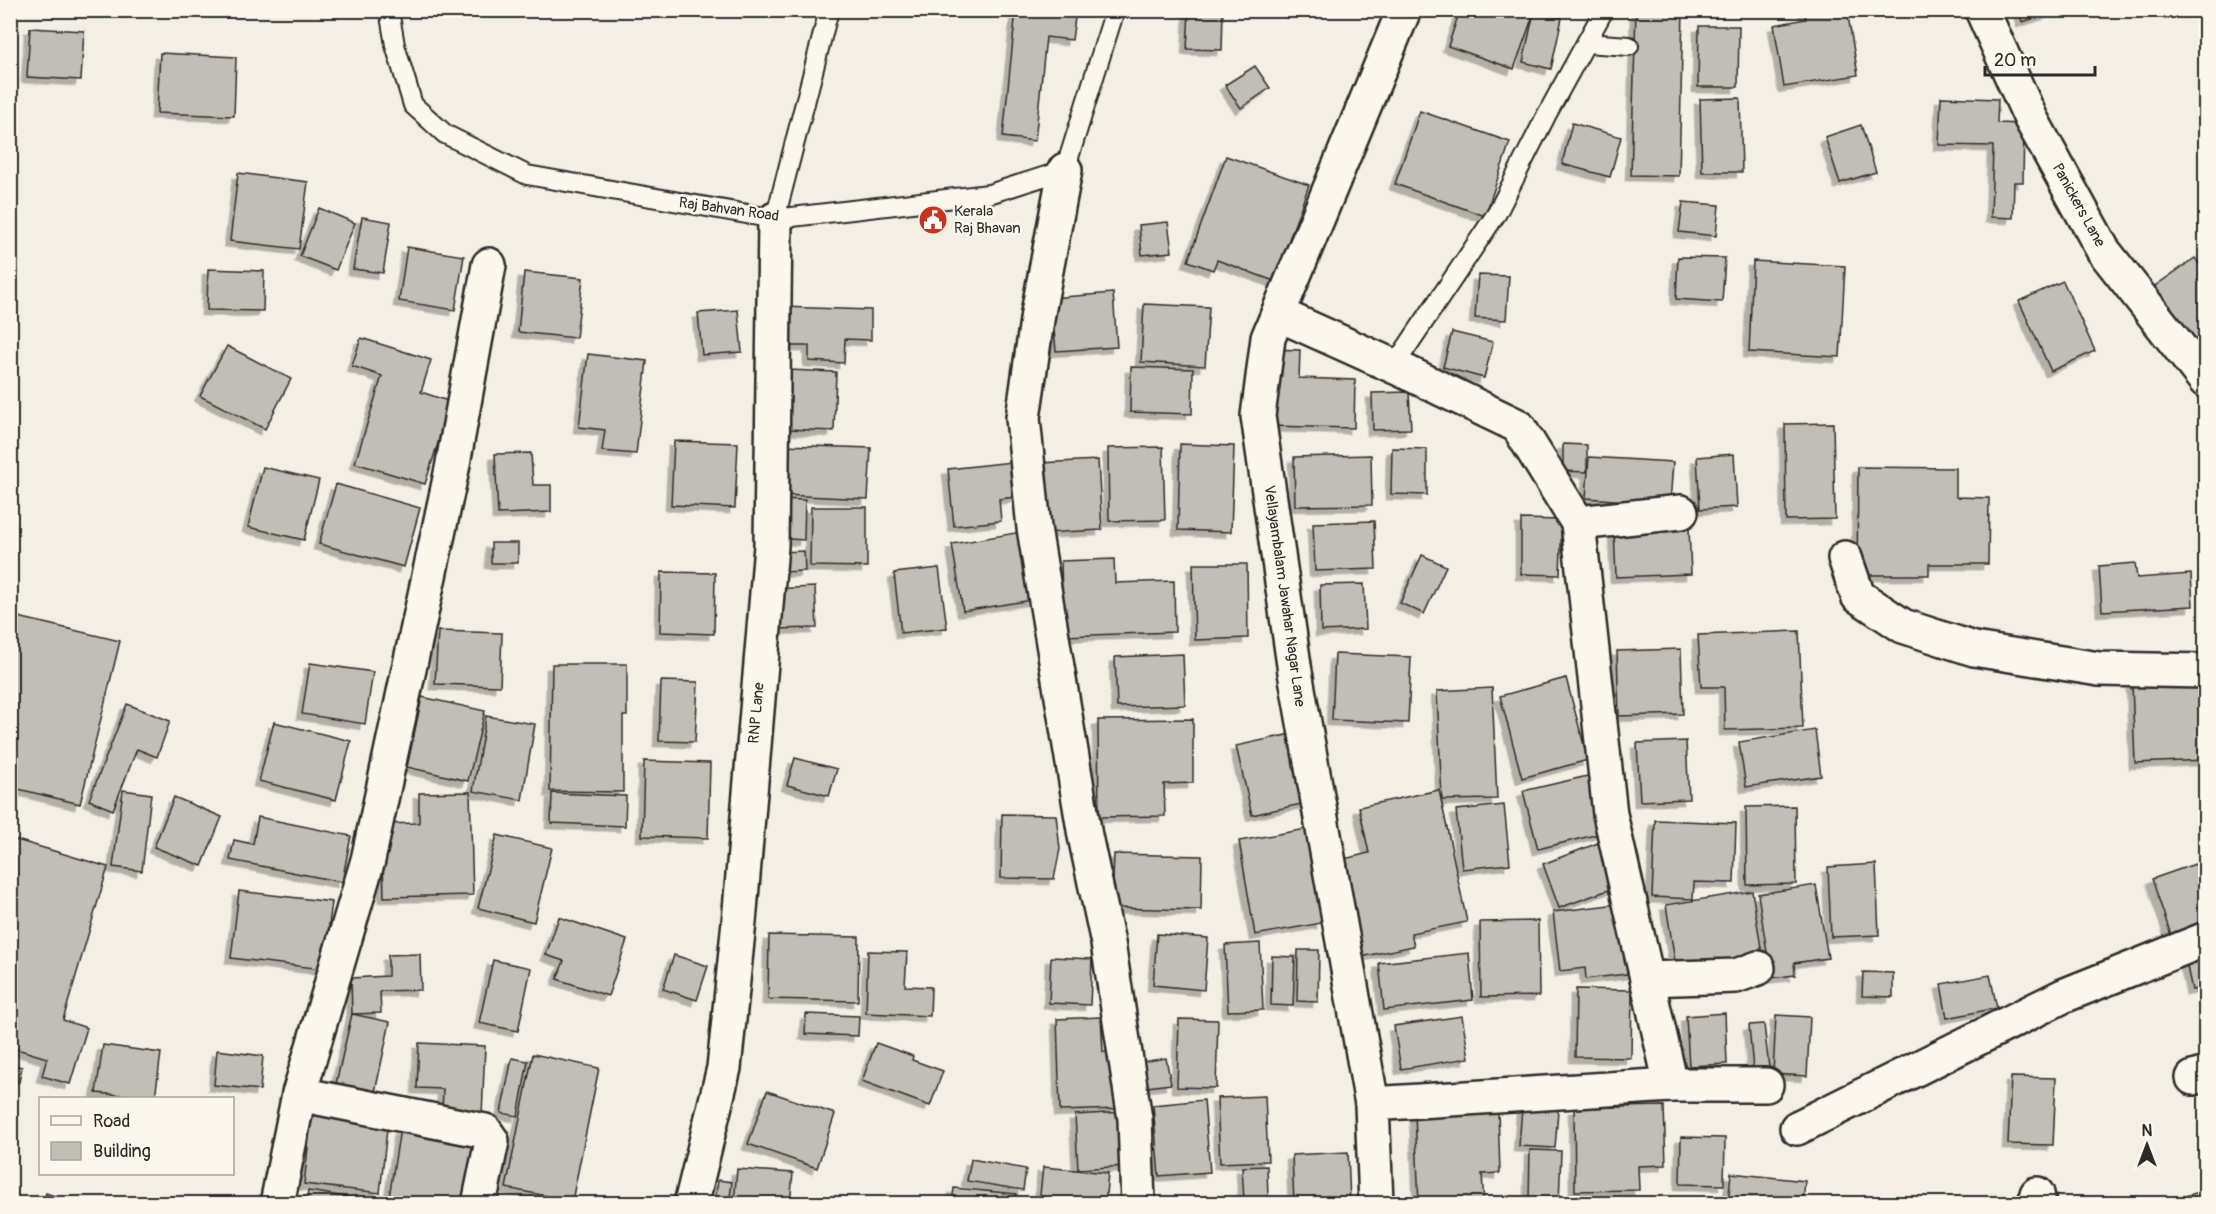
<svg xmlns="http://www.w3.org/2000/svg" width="2216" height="1214" font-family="Pangolin,sans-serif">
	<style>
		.building { fill: #c0beb6; stroke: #2b2b2b; stroke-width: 1.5; filter: url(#shadow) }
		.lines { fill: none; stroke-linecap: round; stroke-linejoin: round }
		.service-casing { stroke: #2b2b2b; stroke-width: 22 }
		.minor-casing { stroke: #2b2b2b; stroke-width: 38 }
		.service { stroke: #fbf7ec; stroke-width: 18 }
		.minor { stroke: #fbf7ec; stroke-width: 33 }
		.labels { text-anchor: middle; stroke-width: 5; stroke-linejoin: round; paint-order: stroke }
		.street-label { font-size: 15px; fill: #2b2b2b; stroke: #fbf7ec }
		.poi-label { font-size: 15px; fill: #2b2b2b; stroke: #fbf7ec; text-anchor: start }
	</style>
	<defs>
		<filter id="shadow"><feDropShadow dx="-5.5" dy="5.5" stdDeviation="0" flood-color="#0004"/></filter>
	</defs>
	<rect width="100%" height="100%" fill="#f3efe4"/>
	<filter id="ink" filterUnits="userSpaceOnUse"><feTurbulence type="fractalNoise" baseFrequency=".0167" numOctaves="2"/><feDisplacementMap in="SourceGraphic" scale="12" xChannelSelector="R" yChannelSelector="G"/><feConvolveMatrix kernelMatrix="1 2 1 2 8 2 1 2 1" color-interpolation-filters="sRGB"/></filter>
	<g filter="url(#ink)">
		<g class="building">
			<polygon points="1016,10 1076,10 1072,40 1046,37 1035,141 1003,137"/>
			<polygon points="1189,10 1223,10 1222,50 1187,49"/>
			<polygon points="1460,10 1535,10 1514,69 1448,46"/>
			<polygon points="1636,10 1683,10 1679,176 1631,175"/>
			<polygon points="1804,10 1847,10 1858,75 1784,87 1774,25 1806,19"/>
			<polygon points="2019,10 2061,10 2022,22"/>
			<polygon points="1534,12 1562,18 1551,69 1523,62"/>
			<polygon points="1699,26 1739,26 1738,87 1698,87"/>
			<polygon points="30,28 84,31 81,80 27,77"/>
			<polygon points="160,53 236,57 234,116 157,113"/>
			<polygon points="1255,66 1270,88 1241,108 1225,85"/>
			<polygon points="1941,97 1998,99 1997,123 2024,124 2023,182 2014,182 2013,218 1991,217 1993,146 1939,145"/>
			<polygon points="1740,98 1742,172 1702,172 1700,99"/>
			<polygon points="1420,111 1510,142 1485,216 1395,184"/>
			<polygon points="1572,123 1621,137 1610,177 1562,164"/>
			<polygon points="1861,125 1876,172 1840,183 1825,137"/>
			<polygon points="1226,156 1309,185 1274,281 1217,260 1213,270 1188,261"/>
			<polygon points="238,173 308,182 299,249 230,241"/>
			<polygon points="1683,202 1719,205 1716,236 1679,232"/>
			<polygon points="319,208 355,223 336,270 300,256"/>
			<polygon points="362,217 391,222 383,273 353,269"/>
			<polygon points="1168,222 1172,252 1142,255 1139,225"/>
			<polygon points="407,247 464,256 455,310 399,301"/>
			<polygon points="1678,257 1725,258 1722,302 1676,299"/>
			<polygon points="2195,258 2206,273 2206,337 2194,346 2152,288"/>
			<polygon points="1753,261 1845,266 1840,357 1749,352"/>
			<polygon points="208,269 264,271 263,311 207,310"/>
			<polygon points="524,272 583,278 576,338 518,332"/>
			<polygon points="1478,275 1509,276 1506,320 1475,318"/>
			<polygon points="2063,281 2095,351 2051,371 2019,301"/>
			<polygon points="1113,293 1117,347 1056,351 1051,298"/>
			<polygon points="1144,304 1209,307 1205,366 1141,362"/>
			<polygon points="781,307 871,310 871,340 845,339 844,363 809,361 809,346 780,346"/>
			<polygon points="738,310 742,352 702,355 698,313"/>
			<polygon points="1452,332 1493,342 1484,378 1443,367"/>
			<polygon points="361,338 431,360 421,392 451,402 425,484 355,463 382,376 352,366"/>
			<polygon points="227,346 291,379 265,429 200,396"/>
			<polygon points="1270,349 1300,350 1299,378 1355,380 1354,428 1268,426"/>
			<polygon points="588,354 647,361 636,454 602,451 605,430 579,427"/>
			<polygon points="1131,367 1193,369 1192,414 1130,412"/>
			<polygon points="788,370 836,372 834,431 786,429"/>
			<polygon points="1409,392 1411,429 1373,430 1372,393"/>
			<polygon points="1833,423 1835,519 1786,520 1785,424"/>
			<polygon points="674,441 738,443 735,508 671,505"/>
			<polygon points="1180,444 1234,446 1231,532 1178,530"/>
			<polygon points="1563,444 1587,445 1587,472 1563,471"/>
			<polygon points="784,445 871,448 868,499 783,495"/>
			<polygon points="1163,447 1165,520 1109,521 1108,448"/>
			<polygon points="1392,448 1427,449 1427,495 1391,494"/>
			<polygon points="531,453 533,485 551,485 551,512 498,514 495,454"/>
			<polygon points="1734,454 1737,507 1700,509 1697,457"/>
			<polygon points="1371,455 1372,505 1295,506 1294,457"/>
			<polygon points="1589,457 1673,462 1670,504 1586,498"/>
			<polygon points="1098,460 1102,530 1042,533 1038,463"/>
			<polygon points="1021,461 1025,496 999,499 1001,521 954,526 948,469"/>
			<polygon points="263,467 319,480 304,540 248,527"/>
			<polygon points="1858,467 1956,468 1956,497 1989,498 1988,564 1929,564 1929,575 1857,575"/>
			<polygon points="336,484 420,508 404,567 319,544"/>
			<polygon points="777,499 805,500 804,540 775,538"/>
			<polygon points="811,507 867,507 867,567 810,566"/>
			<polygon points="1521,519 1562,520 1560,575 1521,574"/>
			<polygon points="1374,521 1376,569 1315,571 1313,523"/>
			<polygon points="1689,528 1691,574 1616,577 1614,531"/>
			<polygon points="1021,532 1032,600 963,611 952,544"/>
			<rect x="491" y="543" width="27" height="20"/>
			<polygon points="804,551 805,571 781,572 780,552"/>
			<polygon points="1422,555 1446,566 1424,614 1400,603"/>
			<polygon points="1114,559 1115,583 1174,581 1175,632 1063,636 1061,561"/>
			<polygon points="2135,563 2137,578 2191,574 2193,606 2102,611 2099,566"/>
			<polygon points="1193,564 1247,564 1248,638 1195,640"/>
			<polygon points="939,568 947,628 901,633 894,573"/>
			<polygon points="661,572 715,573 714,634 660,632"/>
			<polygon points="1364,584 1366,629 1321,631 1320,585"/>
			<polygon points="815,587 817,628 773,629 771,589"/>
			<polygon points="10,615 120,641 80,804 10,787"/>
			<polygon points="438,631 502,633 500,686 435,684"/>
			<polygon points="1799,631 1803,728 1725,730 1724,687 1701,687 1698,635"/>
			<polygon points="1681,649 1683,714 1619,716 1617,651"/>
			<polygon points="1183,654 1185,705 1117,707 1115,657"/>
			<polygon points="1335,654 1411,657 1408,723 1332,720"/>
			<polygon points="310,663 373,672 365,724 302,714"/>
			<polygon points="552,664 627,664 627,716 623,716 623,792 550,791"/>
			<polygon points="1566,678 1588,760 1522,778 1500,696"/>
			<polygon points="661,681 698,682 695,742 659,741"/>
			<polygon points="2202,681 2206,760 2135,763 2132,684"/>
			<polygon points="1492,688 1497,799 1442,800 1437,691"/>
			<polygon points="422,697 485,711 468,781 407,767"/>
			<polygon points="127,704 170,721 157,757 137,749 113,810 89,800"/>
			<polygon points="486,716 535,724 522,800 473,791"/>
			<polygon points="1193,719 1193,783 1164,784 1165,816 1099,817 1098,720"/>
			<polygon points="274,722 351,741 336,800 259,781"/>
			<polygon points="1815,730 1821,776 1746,787 1739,742"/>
			<polygon points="1291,734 1306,803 1252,815 1236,746"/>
			<polygon points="1686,741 1689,799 1640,801 1637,743"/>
			<polygon points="795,758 837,769 829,796 787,785"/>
			<polygon points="644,761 710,763 708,838 642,836"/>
			<polygon points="1592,775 1607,832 1538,849 1523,791"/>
			<polygon points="123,790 151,794 142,871 113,867"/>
			<polygon points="1439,790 1467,922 1411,933 1414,946 1360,957 1340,860 1369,853 1359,807"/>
			<polygon points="470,792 473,895 384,897 382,824 419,823 419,793"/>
			<polygon points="552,793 626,796 625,826 551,823"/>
			<polygon points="174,797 222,817 202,866 154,847"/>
			<polygon points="1504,805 1510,864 1462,869 1456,810"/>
			<polygon points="1795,806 1796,884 1747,885 1746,807"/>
			<polygon points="1002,814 1056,815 1060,849 1054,879 1001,878"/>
			<polygon points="258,817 351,836 342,882 230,860 234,840 253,844"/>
			<polygon points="1655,820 1736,823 1734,883 1694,882 1693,899 1652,897"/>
			<polygon points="1306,829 1322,923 1255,935 1239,841"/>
			<polygon points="497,835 552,848 534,922 478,908"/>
			<polygon points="10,838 108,867 63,1020 87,1028 70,1084 42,1076 47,1058 10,1047"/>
			<polygon points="1598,843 1614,888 1559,908 1543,864"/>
			<polygon points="1114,854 1202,856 1201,910 1112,908"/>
			<polygon points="1876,864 1879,935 1831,937 1828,867"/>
			<polygon points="2195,864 2206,893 2206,930 2173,941 2152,879"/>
			<polygon points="1816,885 1828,958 1794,963 1795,975 1771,978 1758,894"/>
			<polygon points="239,891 332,902 323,969 231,958"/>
			<polygon points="1752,891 1763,960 1677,973 1666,905"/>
			<polygon points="1626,903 1634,973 1586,979 1585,968 1560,971 1553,912"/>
			<polygon points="559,917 627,940 608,996 557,979 564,961 546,955"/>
			<polygon points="1538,921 1539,996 1481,997 1480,922"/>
			<polygon points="1157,934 1208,938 1204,990 1153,985"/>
			<polygon points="769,935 859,937 858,1001 768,999"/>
			<polygon points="1260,943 1263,1010 1228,1011 1225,945"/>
			<polygon points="2206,949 2206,987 2192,990 2184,953"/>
			<polygon points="1298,950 1319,950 1318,1002 1297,1001"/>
			<polygon points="868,951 907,952 905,986 931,987 930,1016 866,1013"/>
			<polygon points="1469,953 1473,1000 1384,1010 1379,963"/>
			<polygon points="420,954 421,990 380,991 381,1013 352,1014 351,978 388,976 388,955"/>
			<polygon points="674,955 708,966 697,1000 663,989"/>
			<polygon points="1272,956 1295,957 1293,1006 1271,1005"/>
			<polygon points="1051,957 1092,959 1090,1005 1049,1003"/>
			<polygon points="493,960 531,968 518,1031 479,1023"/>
			<polygon points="1863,972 1893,973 1893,997 1862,996"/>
			<polygon points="1990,975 1997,1008 1947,1018 1941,984"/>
			<polygon points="1576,989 1632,990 1631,1058 1575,1057"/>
			<polygon points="1725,1013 1727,1064 1689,1066 1686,1016"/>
			<polygon points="352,1014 390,1022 374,1097 335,1088"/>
			<polygon points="806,1014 859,1016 858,1036 805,1034"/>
			<polygon points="1776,1015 1810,1017 1807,1076 1773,1074"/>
			<polygon points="1462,1016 1469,1058 1401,1069 1394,1026"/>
			<polygon points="1101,1017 1103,1052 1115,1052 1118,1109 1060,1111 1057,1019"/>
			<polygon points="1179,1019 1218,1020 1216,1088 1177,1087"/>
			<polygon points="1764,1024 1769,1068 1753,1070 1749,1025"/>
			<polygon points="419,1043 485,1046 482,1116 442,1114 443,1089 417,1088"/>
			<polygon points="876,1043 913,1056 912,1060 943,1071 930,1106 862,1081"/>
			<polygon points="103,1045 161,1053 155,1098 96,1093"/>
			<polygon points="217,1050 263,1056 260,1090 214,1085"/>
			<polygon points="533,1054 599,1068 572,1201 506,1188"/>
			<polygon points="512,1058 528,1061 518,1116 501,1113"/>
			<polygon points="1166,1058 1171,1084 1139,1088 1135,1063"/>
			<polygon points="10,1064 22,1067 19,1082 10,1080"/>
			<polygon points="2011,1077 2056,1078 2053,1145 2008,1144"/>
			<polygon points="767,1091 835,1114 817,1168 748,1144"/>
			<polygon points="1265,1096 1268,1161 1220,1163 1217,1098"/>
			<polygon points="1523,1096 1559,1099 1555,1148 1519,1146"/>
			<polygon points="1204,1100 1210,1172 1159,1176 1153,1105"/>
			<polygon points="1664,1106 1666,1165 1638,1166 1639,1190 1575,1191 1574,1108"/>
			<polygon points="1498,1111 1500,1173 1482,1174 1484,1204 1419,1204 1415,1114"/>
			<polygon points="312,1112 388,1120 380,1193 304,1184"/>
			<polygon points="1123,1112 1126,1166 1078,1169 1075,1115"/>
			<polygon points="400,1129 476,1141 466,1204 388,1204"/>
			<polygon points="1681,1137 1725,1138 1724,1185 1680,1184"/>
			<polygon points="1530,1150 1561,1151 1559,1204 1505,1204 1505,1199 1529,1200"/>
			<polygon points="1348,1152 1350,1203 1294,1204 1292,1155"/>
			<polygon points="971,1159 1026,1169 1023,1190 967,1181"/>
			<polygon points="1267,1166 1268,1200 1244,1201 1242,1167"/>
			<polygon points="1043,1167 1108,1173 1105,1204 1039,1204"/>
			<polygon points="737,1169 793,1173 790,1204 734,1204"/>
			<polygon points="1731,1173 1805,1181 1803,1204 1728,1204"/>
			<polygon points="718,1180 732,1182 729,1204 715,1204"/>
			<polygon points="954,1188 1016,1194 1015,1204 952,1204"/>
			<polygon points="2206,1190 2206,1204 2158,1204"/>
			<polygon points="308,1191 373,1201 373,1204 306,1204"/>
			<polygon points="46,1193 76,1204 42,1204"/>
		</g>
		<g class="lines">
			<g class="service-casing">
				<g id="service">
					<polyline points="389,10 395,45 413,105 445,134 527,175 775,219 989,194 1065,170 1115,10"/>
					<polyline points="1586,43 1629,46"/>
					<polyline points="775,219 829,10"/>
					<polyline points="1394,366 1497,213 1547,114 1604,10"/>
				</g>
			</g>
			<g class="minor-casing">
				<g id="minor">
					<polyline points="1982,10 2031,119 2103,250 2206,381"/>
					<polyline points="1065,170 1038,313 1023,418 1034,528 1085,836 1108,943 1135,1119 1138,1204"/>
					<polyline points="1278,314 1402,370 1518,426 1578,523 1610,814 1671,1085 1372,1104"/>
					<polyline points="1578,523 1681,512"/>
					<polyline points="1845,558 1858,596 1903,626 1974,649 2099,669 2206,671"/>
					<polyline points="1647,979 1736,976 1758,968"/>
					<polyline points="2193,1078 2206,1074"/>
					<polyline points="1671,1085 1766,1085"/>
					<polyline points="299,1094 485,1131 492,1141 479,1204"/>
					<polyline points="1797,1128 2063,996 2206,939"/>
					<polyline points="2037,1194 2039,1204"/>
					<polyline points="277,1204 299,1094 368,860 452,469 489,265"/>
					<polyline points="691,1204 724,1068 739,922 771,546 775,219"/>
					<polyline points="1376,1204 1372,1104 1295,672 1258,416 1268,338 1404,10"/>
				</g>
			</g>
			<use href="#service" class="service"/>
			<use href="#minor" class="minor"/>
		</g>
	</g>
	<defs>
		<g id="civic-disc" transform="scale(1.5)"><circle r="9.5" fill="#c8321e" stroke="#fbf7ec"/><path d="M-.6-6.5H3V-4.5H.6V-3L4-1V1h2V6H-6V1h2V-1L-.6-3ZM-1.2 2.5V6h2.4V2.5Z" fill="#fff"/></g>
	</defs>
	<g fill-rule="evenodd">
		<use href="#civic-disc" x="933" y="220"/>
	</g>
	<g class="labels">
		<g class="street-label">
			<text transform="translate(2079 205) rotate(61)" y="5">Panickers Lane</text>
			<text transform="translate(729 209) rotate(8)" y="5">Raj Bahvan Road</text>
			<text transform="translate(1285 596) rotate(82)" y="5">Vellayambalam Jawahar Nagar Lane</text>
			<text transform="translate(756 713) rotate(-85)" y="5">RNP Lane</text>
		</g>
		<g class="poi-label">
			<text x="954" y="216">Kerala<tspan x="954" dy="17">Raj Bhavan</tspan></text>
		</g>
	</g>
	<rect width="2216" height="1214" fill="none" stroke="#fbf7ec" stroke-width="36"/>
	<rect x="18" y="18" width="2180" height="1178" fill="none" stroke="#2b2b2b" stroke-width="2" filter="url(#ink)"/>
	<rect x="39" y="1097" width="195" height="78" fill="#fbf7ec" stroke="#a8a59f" stroke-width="1.5"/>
	<rect x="51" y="1116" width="30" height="9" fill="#fbf7ec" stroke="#a8a59f" stroke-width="1.5"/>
	<text x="93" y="1127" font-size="18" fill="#2b2b2b">Road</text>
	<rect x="51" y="1142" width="30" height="18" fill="#c0beb6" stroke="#a8a59f" stroke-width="1.5"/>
	<text x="93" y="1157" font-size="18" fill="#2b2b2b">Building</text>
	<g transform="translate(2147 1145)" stroke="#fbf7ec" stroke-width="4.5" paint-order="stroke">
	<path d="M0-4.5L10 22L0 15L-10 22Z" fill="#2b2b2b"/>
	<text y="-9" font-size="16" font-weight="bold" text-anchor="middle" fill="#2b2b2b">N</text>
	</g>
	<path d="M1985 66v9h110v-9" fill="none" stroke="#2b2b2b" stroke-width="3"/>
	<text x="1994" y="66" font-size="18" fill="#2b2b2b" stroke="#fbf7ec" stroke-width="4.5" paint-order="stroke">20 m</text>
</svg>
